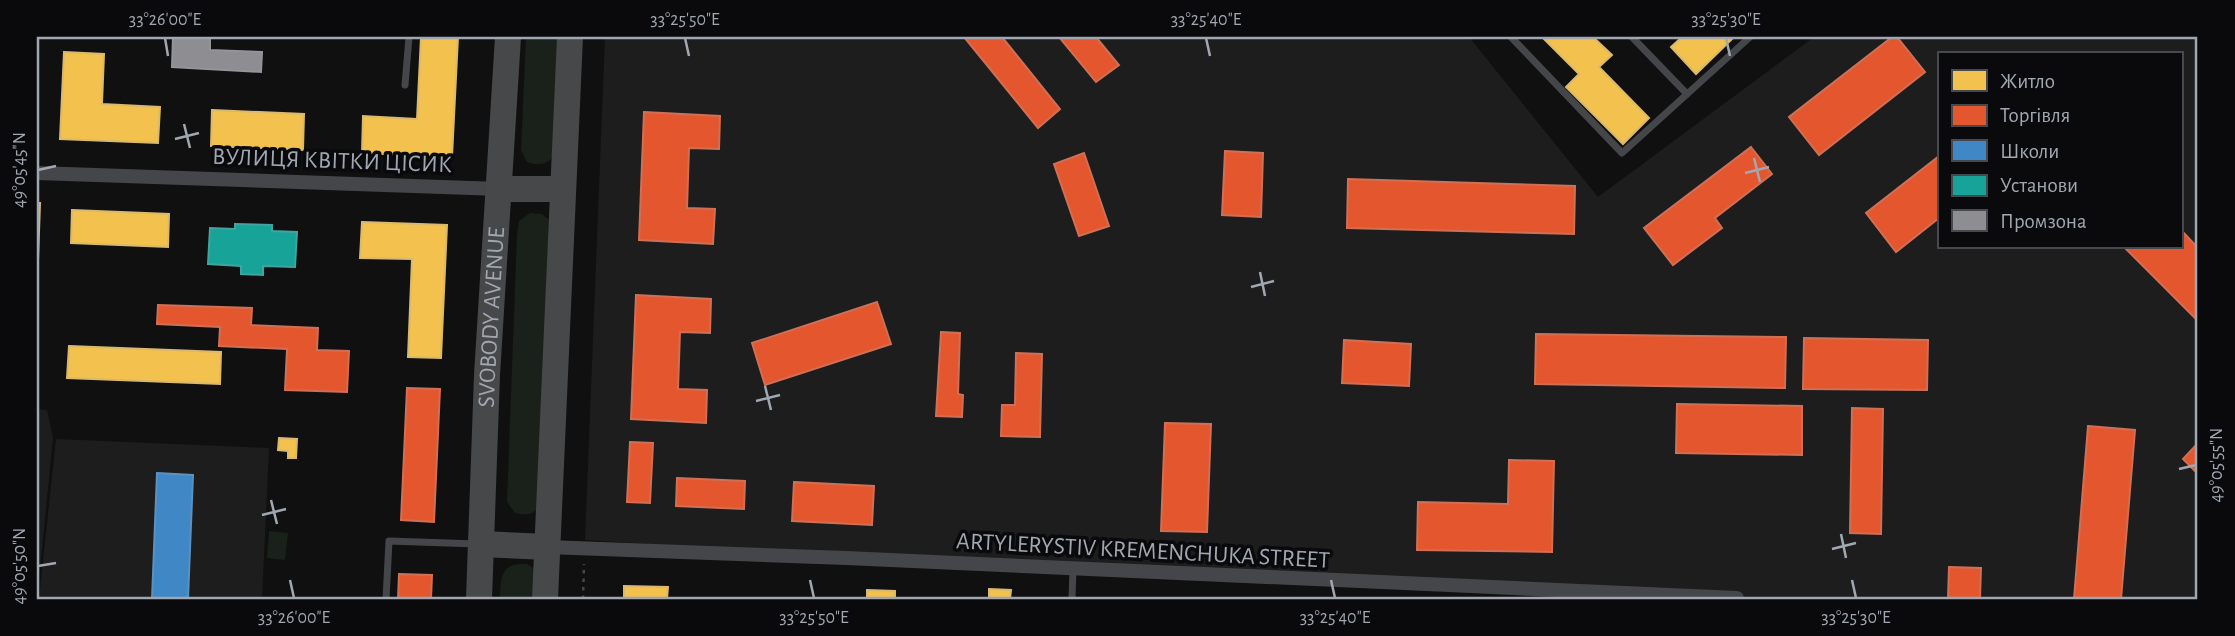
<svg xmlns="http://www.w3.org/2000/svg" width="2235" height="636" font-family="'Alegreya Sans',sans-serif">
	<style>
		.built { fill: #1d1d1e; fill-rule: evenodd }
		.green { fill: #1a201a }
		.homes { fill: #f2c14e; stroke: #dab96c; stroke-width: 2 }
		.shops { fill: #e4572e; stroke: #d06f55; stroke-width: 2 }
		.schools { fill: #3f88c5; stroke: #5c91bf; stroke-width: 2 }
		.public { fill: #17a398; stroke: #40a4a0; stroke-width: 2 }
		.industry { fill: #8d8d92; stroke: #93959b; stroke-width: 2 }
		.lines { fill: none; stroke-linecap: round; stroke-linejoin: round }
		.path { stroke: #46474a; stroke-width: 2.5; stroke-dasharray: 3.5 5; stroke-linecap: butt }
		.lane { stroke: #444649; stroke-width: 7 }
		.street { stroke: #444649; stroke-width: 14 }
		.highway { stroke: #47484a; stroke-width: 26 }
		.ticks { fill: none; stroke: #a1a7b1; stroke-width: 2.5 }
		.labels { text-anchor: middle; stroke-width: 7; stroke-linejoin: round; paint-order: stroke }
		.street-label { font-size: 24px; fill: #a1a7b1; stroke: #0a0a0c }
		.neatline { fill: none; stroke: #a1a7b1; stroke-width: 2.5 }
		.ticks-label { font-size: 18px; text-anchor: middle; fill: #a1a7b1 }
	</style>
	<rect width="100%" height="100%" fill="#101010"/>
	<g class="built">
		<path d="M 605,37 L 1469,37 L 1598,197 L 1814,37 L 2198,37 L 2198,599 L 1575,599 L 585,540 ZM 1939,54 L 2181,54 L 2181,247 L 1939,247 Z"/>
		<polygon points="37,409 47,410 53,438 37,599"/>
		<polygon points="56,439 269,448 262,599 39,599"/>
	</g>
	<g class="green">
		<path d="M 526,37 L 559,37 L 553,156 C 547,165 537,166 527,162 L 521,150 Z"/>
		<path d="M 530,213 L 542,214 L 549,220 L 538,508 C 532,516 524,515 515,513 L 507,502 L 517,235 L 519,221 Z"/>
		<polygon points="269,531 288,533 285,560 267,558"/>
		<path d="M 519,564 L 527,564 L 535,569 L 535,599 L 500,599 C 501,583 499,566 519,564 Z"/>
	</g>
	<g class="homes">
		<polygon points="421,37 458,37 452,157 362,153 363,116 417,119"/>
		<polygon points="1542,37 1593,37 1612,55 1599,67 1649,118 1623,144 1566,87 1579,74"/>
		<polygon points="1682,37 1734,37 1696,74 1671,47"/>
		<polygon points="64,52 104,54 102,104 160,107 158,143 60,139"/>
		<polygon points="212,110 304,114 303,150 211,146"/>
		<polygon points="37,203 40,203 37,289"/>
		<polygon points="72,210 169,214 168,247 71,243"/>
		<polygon points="362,222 447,225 441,358 408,357 412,259 360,258"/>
		<polygon points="69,346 221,352 220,384 67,378"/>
		<polygon points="279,438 297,439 296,458 288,458 288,451 278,450"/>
		<polygon points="624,586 668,587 667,599 624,599"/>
		<polygon points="989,589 1011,590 1010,599 989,599"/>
		<polygon points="867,590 895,591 895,599 867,599"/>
	</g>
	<g class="shops">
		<polygon points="964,37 1002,37 1060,109 1038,128"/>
		<polygon points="1059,37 1096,37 1119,65 1096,82"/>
		<polygon points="1892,37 1897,37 1925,72 1819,155 1789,117"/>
		<polygon points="644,112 720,116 719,149 689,148 687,208 715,209 713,244 639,240"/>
		<polygon points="1751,147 1772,174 1715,218 1722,228 1673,265 1644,228"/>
		<polygon points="1225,151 1263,153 1261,217 1222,215"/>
		<polygon points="1084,153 1109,226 1079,236 1054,164"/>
		<polygon points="1939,156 1939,218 1896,252 1866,213"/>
		<polygon points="1348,179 1575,186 1574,234 1347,228"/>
		<polygon points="2181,230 2198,248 2198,321 2124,247 2181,247"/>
		<polygon points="636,295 711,299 710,333 680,332 678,389 707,390 706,423 631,419"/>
		<polygon points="877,302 891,344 765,385 752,343"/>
		<polygon points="158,305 252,308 251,325 318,328 317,350 349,351 347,392 285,390 287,349 219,346 220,327 157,324"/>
		<polygon points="941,332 960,333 958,394 963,395 962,417 936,416"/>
		<polygon points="1536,334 1786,337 1785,388 1535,384"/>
		<polygon points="1804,338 1928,340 1927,390 1803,389"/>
		<polygon points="1344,340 1411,344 1409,386 1342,383"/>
		<polygon points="1016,353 1042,354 1040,437 1001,436 1002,405 1015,405"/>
		<polygon points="407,388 440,389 434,522 401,520"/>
		<polygon points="1677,404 1802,406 1802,455 1676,453"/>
		<polygon points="1852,408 1883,409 1881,534 1850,533"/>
		<polygon points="1165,423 1211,424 1207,532 1161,531"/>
		<polygon points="2088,426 2135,430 2121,599 2074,599"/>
		<polygon points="630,442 653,443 650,503 627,502"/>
		<polygon points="2198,443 2198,474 2183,459"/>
		<polygon points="1509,460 1554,461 1552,552 1417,550 1418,502 1508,504"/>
		<polygon points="677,478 745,481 744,509 676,506"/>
		<polygon points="794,482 874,486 872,525 792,521"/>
		<polygon points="1949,567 1981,568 1980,599 1948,599"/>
		<polygon points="399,574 432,575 431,599 398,599"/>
	</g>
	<polygon class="schools" points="157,473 193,475 188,599 152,599"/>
	<polygon class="public" points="235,224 272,225 272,231 297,232 295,267 263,266 263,275 241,274 241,266 208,264 210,228 235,229"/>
	<polygon class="industry" points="173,37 210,37 210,50 262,52 261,72 172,67"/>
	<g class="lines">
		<polyline class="path" points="583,599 584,564"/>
		<g class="lane">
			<polyline points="1511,37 1622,153 1750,37"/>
			<polyline points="1632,37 1687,94"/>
			<polyline points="405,85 409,37"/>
			<polyline points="386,599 389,541 477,544"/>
			<polyline points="1072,599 1073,569"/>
		</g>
		<g class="street">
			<polyline points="37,173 500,189"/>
			<polyline points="547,547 846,558 1737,598"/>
		</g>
		<g class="highway">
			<polyline points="500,189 563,189"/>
			<polyline points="481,544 547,547"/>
			<path id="s1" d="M 479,599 L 487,375 L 508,37"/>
			<polyline points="545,599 570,37"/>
		</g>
	</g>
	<path class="ticks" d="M 165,38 L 168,56M 685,38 L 689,56M 1206,38 L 1210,56M 1726,38 L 1730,56M 184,124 L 190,148M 175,139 L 199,133M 1754,158 L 1760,182M 38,170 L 56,166M 1745,173 L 1769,167M 1260,272 L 1265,296M 1251,287 L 1274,281M 765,386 L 771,410M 756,401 L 780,395M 2179,469 L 2196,465M 271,500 L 277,524M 262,515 L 286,509M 1841,534 L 1846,558M 1832,549 L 1856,543M 38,566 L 56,563M 290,580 L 294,598M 810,580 L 814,598M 1331,580 L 1335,598M 1852,580 L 1856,598"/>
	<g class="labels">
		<g class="street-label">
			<text transform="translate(332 160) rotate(2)" y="8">ВУЛИЦЯ КВІТКИ ЦІСИК</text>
			<text dy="8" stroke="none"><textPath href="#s1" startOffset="282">SVOBODY AVENUE</textPath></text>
			<text transform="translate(1143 550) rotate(3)" y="8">ARTYLERYSTIV KREMENCHUKA STREET</text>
		</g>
	</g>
	<rect width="2235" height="636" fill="none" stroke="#0a0a0c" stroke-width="77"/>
	<rect x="1938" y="52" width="245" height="196" fill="#0a0a0c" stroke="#46494e" stroke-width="2"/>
	<rect x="1952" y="70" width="35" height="21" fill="#f2c14e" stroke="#46494e" stroke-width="2"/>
	<text x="2000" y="88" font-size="21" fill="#a1a7b1">Житло</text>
	<rect x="1952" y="105" width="35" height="21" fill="#e4572e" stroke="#46494e" stroke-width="2"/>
	<text x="2000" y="122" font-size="21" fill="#a1a7b1">Торгівля</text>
	<rect x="1952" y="140" width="35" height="21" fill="#3f88c5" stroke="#46494e" stroke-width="2"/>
	<text x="2000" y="158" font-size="21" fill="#a1a7b1">Школи</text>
	<rect x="1952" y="175" width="35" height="21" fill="#17a398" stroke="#46494e" stroke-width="2"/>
	<text x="2000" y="192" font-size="21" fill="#a1a7b1">Установи</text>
	<rect x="1952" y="210" width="35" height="21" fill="#8d8d92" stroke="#46494e" stroke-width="2"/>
	<text x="2000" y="228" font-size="21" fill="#a1a7b1">Промзона</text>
	<rect x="38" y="38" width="2158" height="560" class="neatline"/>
	<g class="ticks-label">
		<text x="165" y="25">33°26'00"E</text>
		<text x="685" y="25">33°25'50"E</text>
		<text x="1206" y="25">33°25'40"E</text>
		<text x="1726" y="25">33°25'30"E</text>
		<text transform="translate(19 170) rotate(-90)" y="6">49°05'45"N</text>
		<text transform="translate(2216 465) rotate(-90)" y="6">49°05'55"N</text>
		<text transform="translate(19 566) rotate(-90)" y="6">49°05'50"N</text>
		<text x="294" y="623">33°26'00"E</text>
		<text x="814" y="623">33°25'50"E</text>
		<text x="1335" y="623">33°25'40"E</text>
		<text x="1856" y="623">33°25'30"E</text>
	</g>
</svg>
